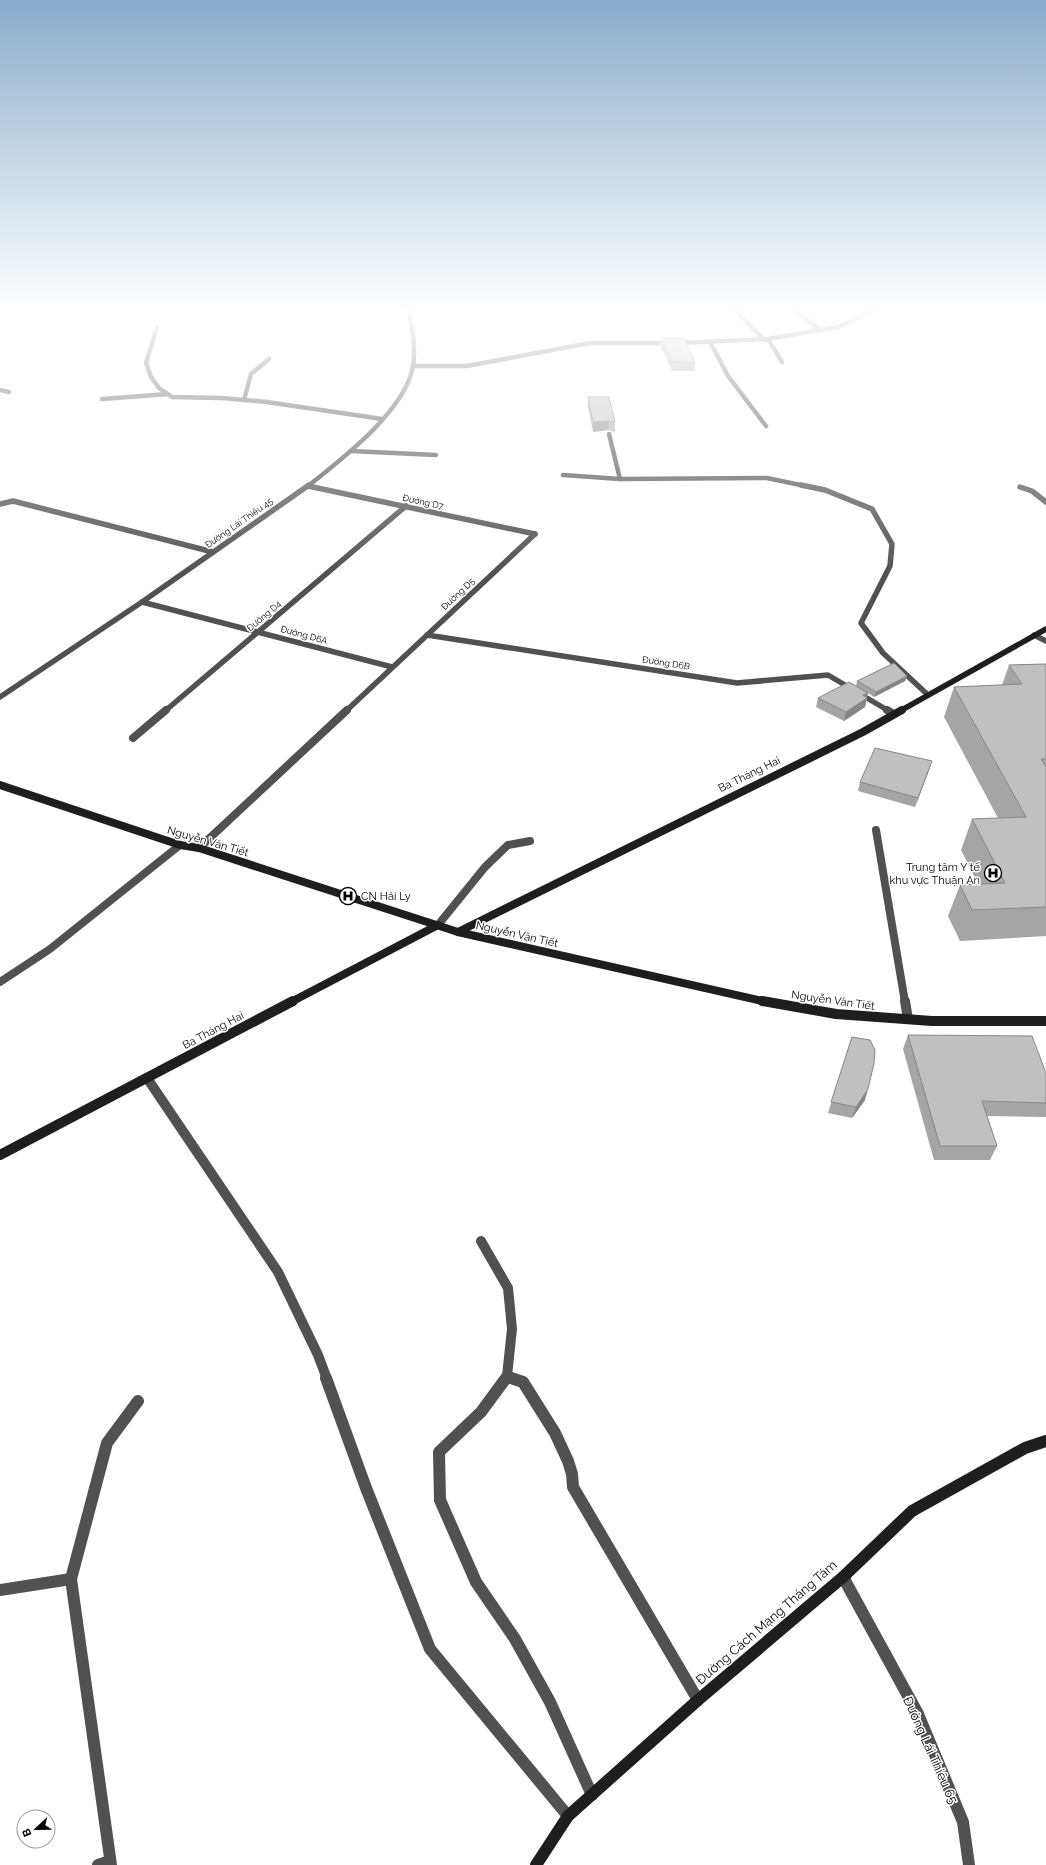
<svg xmlns="http://www.w3.org/2000/svg" width="1046" height="1865" font-family="Raleway,sans-serif">
	<style>
		.lines { fill: none; stroke-linecap: round; stroke-linejoin: round }
		.lane-far4 { stroke: #515151; stroke-width: 4.5 }
		.lane-far3 { stroke: #515151; stroke-width: 5.5 }
		.lane-far2 { stroke: #515151; stroke-width: 8 }
		.lane-far1 { stroke: #515151; stroke-width: 10 }
		.lane { stroke: #515151; stroke-width: 12 }
		.street-far4 { stroke: #515151; stroke-width: 4.5 }
		.street-far3 { stroke: #515151; stroke-width: 5.5 }
		.street-far2 { stroke: #515151; stroke-width: 8 }
		.street-far1 { stroke: #515151; stroke-width: 10 }
		.street { stroke: #515151; stroke-width: 12 }
		.secondary-far3 { stroke: #1e1e1e; stroke-width: 5.5 }
		.secondary-far2 { stroke: #1e1e1e; stroke-width: 8 }
		.secondary-far1 { stroke: #1e1e1e; stroke-width: 10 }
		.secondary { stroke: #1e1e1e; stroke-width: 12 }
		.wall { fill: #a5a5a5 }
		.shaded-wall { fill: #868686 }
		.building { fill: #c0c0c0; stroke: #868686 }
		.labels { text-anchor: middle; stroke-width: 3; stroke-linejoin: round; paint-order: stroke }
		.far-street-label { font-size: 9px; fill: #000; stroke: #fff }
		.street-label { font-size: 11px; fill: #000; stroke: #fff }
		.poi-label { font-size: 11px; fill: #000; stroke: #fff; text-anchor: end }
		.near-street-label { font-size: 13px; fill: #000; stroke: #fff }
	</style>
	<rect width="100%" height="100%" fill="#fff"/>
	<g class="lines">
		<g class="lane-far4">
			<polyline points="735,311 765,340"/>
			<polyline points="796,311 820,330"/>
			<polyline points="157,327 146,363 151,377 159,388 172,397 222,398 267,402 382,419"/>
			<polyline points="0,390 9,392"/>
			<polyline points="102,399 168,394"/>
			<polyline points="244,400 251,374 269,359"/>
			<polyline points="609,434 620,479"/>
		</g>
		<g class="lane-far3">
			<polyline points="1020,487 1032,491 1046,502"/>
			<polyline points="0,504 13,501 213,552"/>
			<polyline points="1034,635 1046,641"/>
		</g>
		<polyline class="lane-far2" points="0,982 50,949 180,845"/>
		<polyline class="lane-far1" points="147,1078 278,1272 318,1355 327,1379"/>
		<g class="lane">
			<polyline points="326,1378 366,1488 430,1649 568,1816"/>
			<polyline points="0,1590 71,1579"/>
		</g>
		<g class="street-far4">
			<polyline points="768,339 782,362"/>
			<polyline points="710,342 728,376 766,426"/>
			<polyline points="413,366 467,366 590,343 675,343 768,339 838,327 873,311"/>
			<polyline points="351,451 436,455"/>
			<polyline points="563,475 620,479 767,478 805,486"/>
			<path d="M 308,486 C 342,459 406,410 413,366 C 416,348 412,329 409,311"/>
		</g>
		<g class="street-far3">
			<polyline points="801,485 825,490 872,509 892,544 890,566 861,623 883,653 928,695"/>
			<polyline points="308,486 535,534"/>
			<polyline points="142,602 392,667"/>
			<polyline points="427,635 737,683 828,675 889,711"/>
			<polyline points="0,697 142,602 309,485"/>
			<polyline points="165,711 406,506"/>
			<polyline points="346,711 535,534"/>
		</g>
		<g class="street-far2">
			<polyline points="887,710 894,714"/>
			<polyline points="133,738 166,710"/>
			<polyline points="876,830 905,1002"/>
			<polyline points="199,848 347,710"/>
			<polyline points="438,925 485,867 508,845 530,841"/>
		</g>
		<g class="street-far1">
			<polyline points="905,1001 908,1019"/>
			<polyline points="481,1241 508,1288 512,1329 507,1376 505,1379"/>
			<polyline points="507,1376 514,1379"/>
		</g>
		<g class="street">
			<polyline points="506,1378 481,1412 439,1452 440,1500 476,1582 515,1639 550,1702 592,1795"/>
			<polyline points="511,1378 523,1382 555,1433 568,1461 572,1474 573,1487 698,1700"/>
			<polyline points="843,1577 918,1714 963,1822 969,1865"/>
			<polyline points="98,1865 110,1861"/>
			<polyline points="111,1865 71,1579 107,1443 138,1401"/>
		</g>
		<polyline class="secondary-far3" points="900,711 1046,629"/>
		<g class="secondary-far2">
			<polyline points="0,785 180,845 199,848 458,932 767,1002"/>
			<polyline points="458,932 863,732 902,710"/>
			<polyline points="291,1002 438,925"/>
		</g>
		<g class="secondary-far1">
			<polyline points="762,1001 836,1014 932,1021 1046,1021"/>
			<polyline points="0,1155 293,1001"/>
		</g>
		<polyline class="secondary" points="536,1865 568,1816 698,1700 843,1577 912,1511 1025,1448 1046,1441"/>
	</g>
	<g class="wall">
		<polygon points="661,338 695,362 695,371 672,371 661,347"/>
		<polygon points="588,397 615,422 615,432 608,430 593,432 588,407"/>
		<polygon points="1046,664 1046,936 960,941 948,916 960,885 978,884 961,850 972,819 998,818 944,717 954,687 1002,685 1009,665"/>
		<polygon points="907,676 905,681 874,697 868,693 865,707 844,721 816,707 818,698 856,686 857,681"/>
		<polygon points="929,770 915,807 858,791 860,782"/>
		<polygon points="908,1035 1046,1073 1046,1117 987,1116 997,1146 990,1160 934,1160 903,1049"/>
		<polygon points="852,1037 865,1100 852,1118 828,1113"/>
	</g>
	<g class="shaded-wall">
		<polygon points="609,421 608,430 593,432 593,422"/>
		<polygon points="907,676 905,681 874,697 876,692"/>
		<polygon points="868,693 866,699 867,698 865,707 844,721 846,712 863,695"/>
		<polygon points="932,761 929,770 915,807 918,798"/>
		<polygon points="868,1089 865,1100 852,1118 856,1107"/>
	</g>
	<g class="building">
		<polygon points="661,338 684,338 695,362 673,362"/>
		<polygon points="588,397 609,397 615,422 609,421 593,422"/>
		<polygon points="894,663 907,676 876,692 857,681"/>
		<polygon points="1046,664 1046,759 1041,759 1046,767 1046,907 972,910 960,885 1005,883 972,819 1026,817 954,687 1022,684 1009,665"/>
		<polygon points="849,682 868,693 863,695 867,698 846,712 818,698"/>
		<polygon points="875,748 932,761 918,798 860,782"/>
		<polygon points="908,1035 1032,1036 1046,1073 1046,1103 982,1101 997,1146 940,1146"/>
		<polygon points="852,1037 870,1040 875,1050 874,1063 868,1089 856,1107 831,1102"/>
	</g>
	<linearGradient id="sky" x2="0" y2="1"><stop stop-color="#8baccb"/><stop offset="0.54" stop-color="#fff"/><stop offset="1" stop-color="#fff" stop-opacity="0"/></linearGradient>
	<rect width="1046" height="573" fill="url(#sky)"/>
	<defs>
		<g id="hospital-ring" transform="scale(0.9)"><circle r="9.5" fill="#fff" stroke="#000" stroke-width="1.5"/><path d="M-5-5h3v3.5h4V-5h3V5h-3V1.5h-4V5h-3Z" fill="#000"/></g>
	</defs>
	<g fill-rule="evenodd">
		<use href="#hospital-ring" x="993" y="873"/>
		<use href="#hospital-ring" x="348" y="896"/>
	</g>
	<g class="labels">
		<g class="far-street-label">
			<text transform="translate(423 502) rotate(12)" y="3">Đường D7</text>
			<text transform="translate(239 523) rotate(-35)" y="3">Đường Lái Thiêu 45</text>
			<text transform="translate(458 594) rotate(-43)" y="3">Đường D5</text>
			<text transform="translate(264 616) rotate(-40)" y="3">Đường D4</text>
			<text transform="translate(304 635) rotate(15)" y="3">Đường D6A</text>
			<text transform="translate(666 663) rotate(9)" y="3">Đường D6B</text>
		</g>
		<g class="street-label">
			<text transform="translate(749 774) rotate(-26)" y="4">Ba Tháng Hai</text>
			<text transform="translate(208 841) rotate(16)" y="4">Nguyễn Văn Tiết</text>
			<text transform="translate(517 934) rotate(13)" y="4">Nguyễn Văn Tiết</text>
			<text transform="translate(833 1000) rotate(8)" y="4">Nguyễn Văn Tiết</text>
			<text transform="translate(213 1030) rotate(-28)" y="4">Ba Tháng Hai</text>
		</g>
		<g class="poi-label">
			<text x="980" y="871">Trung tâm Y tế<tspan x="980" dy="13">khu vực Thuận An</tspan></text>
			<text x="361" y="900" text-anchor="start">CN Hải Ly</text>
		</g>
		<g class="near-street-label">
			<text transform="translate(766 1622) rotate(-41)" y="5">Đường Cách Mạng Tháng Tám</text>
			<text transform="translate(931 1750) rotate(66)" y="5">Đường Lái Thiêu 65</text>
		</g>
	</g>
	<g transform="translate(36 1829) rotate(248)"><circle r="19" fill="#ffffff" stroke="#999999"/>
	<path d="M0-3L7 15L0 10L-7 15Z" fill="#000000"/>
	<text y="-6" font-size="11" font-weight="bold" text-anchor="middle" fill="#000000">B</text>
	</g>
</svg>
